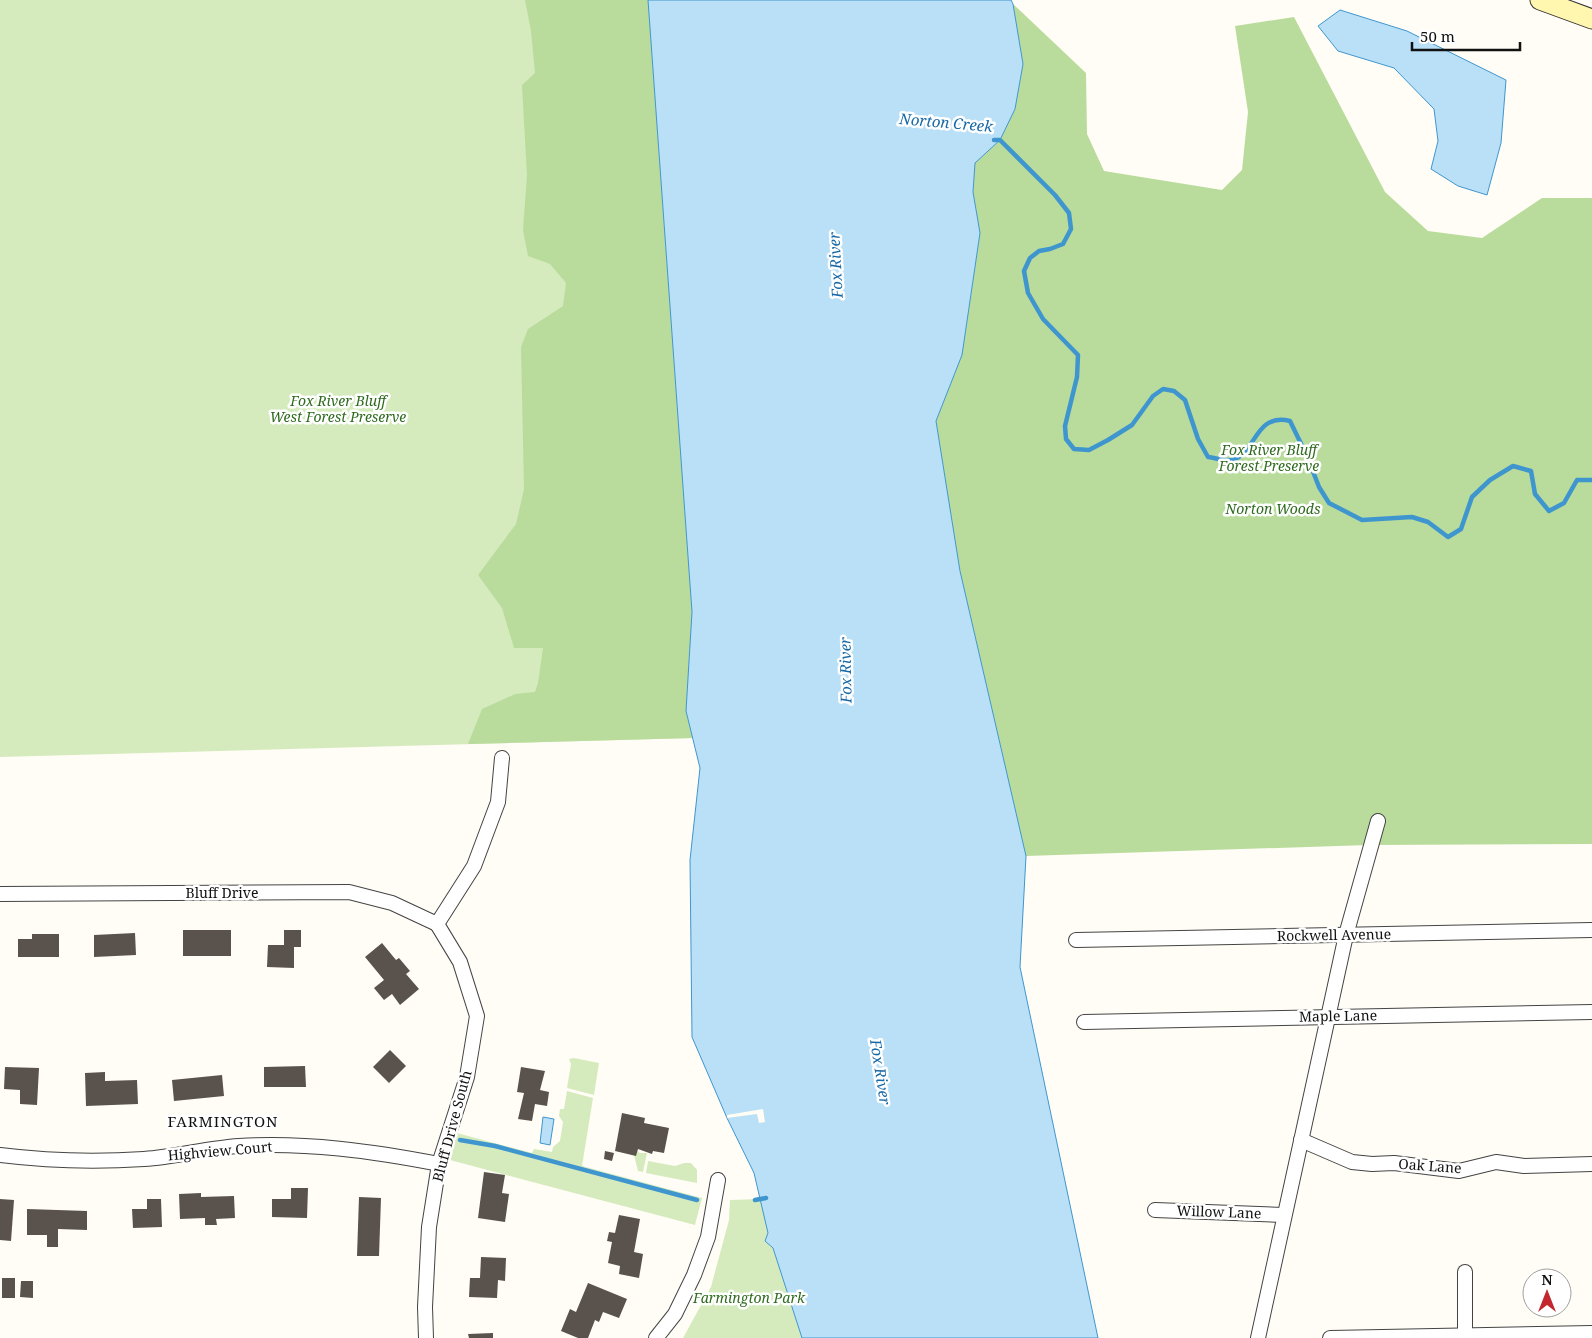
<svg xmlns="http://www.w3.org/2000/svg" width="1592" height="1338" font-family="'Noto Serif',serif">
	<style>
		.green { fill: #d5ebbd }
		.forest { fill: #b9dc9c }
		.water { fill: #b9e0f7; stroke: #3f96cf }
		.pier { fill: #fffdf5 }
		.lines { fill: none; stroke-linecap: round; stroke-linejoin: round }
		.stream { stroke: #3f96cf; stroke-width: 4.5 }
		.building { fill: #5a524d }
		.minor-casing { stroke: #444; stroke-width: 16 }
		.secondary-casing { stroke: #333; stroke-width: 21 }
		.minor { stroke: #fff; stroke-width: 14 }
		.secondary { stroke: #fff6b0; stroke-width: 19 }
		.labels { text-anchor: middle; stroke-width: 5; stroke-linejoin: round; paint-order: stroke }
		.park-label { font-size: 14px; font-style: italic; fill: #2f6b1f; stroke: #fff }
		.street-label { font-size: 14px; fill: #111; stroke: #fff }
		.water-label { font-size: 15px; font-style: italic; fill: #1768a6; stroke: #fff }
		.neighbourhood-label { font-size: 15px; letter-spacing: 1px; fill: #111; stroke: #fff }
	</style>
	<rect width="100%" height="100%" fill="#fffdf5"/>
	<g class="green">
		<polygon points="0,0 648,0 692,612 686,711 693,738 0,757"/>
		<polygon points="574,1058 599,1063 594,1095 567,1088 571,1064 569,1059"/>
		<polygon points="567,1091 593,1098 582,1166 702,1198 695,1225 450,1160 457,1133 532,1153 534,1149 552,1152 553,1147 560,1141 563,1122 559,1116 560,1109 564,1109"/>
		<polygon points="637,1151 640,1153 647,1153 643,1172 638,1171 634,1155 636,1155"/>
		<polygon points="648,1161 675,1166 684,1163 691,1163 697,1170 697,1183 646,1173"/>
		<polygon points="761,1199 768,1234 765,1240 766,1242 773,1248 802,1338 683,1338 711,1287 729,1220 730,1200"/>
	</g>
	<g class="forest">
		<polygon points="525,0 648,0 692,612 686,711 693,738 468,744 482,709 515,694 535,692 538,683 543,648 514,648 502,608 478,575 516,524 524,489 521,347 528,329 563,306 566,283 550,264 528,256 523,230 527,175 522,85 535,73 531,31"/>
		<polygon points="1013,4 1086,73 1087,134 1104,171 1222,190 1242,170 1248,112 1235,26 1294,17 1385,192 1428,231 1482,238 1542,198 1592,198 1592,844 1368,845 1026,856 960,571 936,421 962,355 980,233 973,192 975,163 1000,140 1015,109 1023,64"/>
	</g>
	<g class="water">
		<polygon points="648,0 1011,0 1013,4 1023,64 1015,109 1000,140 975,163 973,192 980,233 962,355 936,421 960,571 1026,856 1020,967 1098,1338 802,1338 773,1248 765,1241 768,1233 754,1173 727,1118 692,1037 690,860 700,768 686,711 692,612"/>
		<polygon points="1340,10 1407,31 1506,80 1501,143 1487,195 1458,186 1431,169 1438,141 1434,109 1394,68 1338,51 1318,26"/>
		<polygon points="543,1117 554,1119 550,1145 540,1143"/>
	</g>
	<polygon class="pier" points="763,1109 765,1122 759,1123 757,1114 727,1118 727,1115"/>
	<g class="lines">
		<g class="stream">
			<path d="M 994,140 L 1000,140 L 1055,195 L 1069,213 L 1071,229 L 1063,244 L 1050,249 L 1039,251 L 1030,258 L 1024,271 L 1028,293 L 1043,319 L 1078,355 L 1077,377 L 1065,426 L 1066,439 L 1074,449 L 1089,450 L 1108,440 L 1132,425 L 1153,396 L 1163,389 L 1174,391 L 1185,400 L 1198,439 L 1208,457 C 1216,458 1224,461 1232,460 C 1256,455 1254,412 1290,421 L 1307,456 L 1319,487 L 1329,503 L 1362,520 L 1412,517 L 1428,522 L 1448,537 L 1461,529 L 1472,497 L 1490,480 L 1513,466 L 1531,471 L 1535,494 L 1549,511 L 1564,503 L 1577,480 L 1592,480"/>
			<polyline points="460,1140 495,1146 697,1200"/>
			<polyline points="755,1200 766,1198"/>
		</g>
	</g>
	<g class="building">
		<rect x="183" y="930" width="48" height="26"/>
		<polygon points="284,930 301,930 301,947 294,947 294,968 267,967 268,945 284,945"/>
		<polygon points="135,933 136,955 94,957 94,935"/>
		<polygon points="32,934 59,934 59,957 18,957 18,939 32,939"/>
		<polygon points="382,943 396,960 399,958 410,971 406,974 419,989 400,1005 392,994 384,1000 374,988 384,980 365,957"/>
		<polygon points="390,1050 406,1066 389,1083 373,1067"/>
		<polygon points="305,1066 306,1087 264,1087 264,1067"/>
		<polygon points="5,1067 39,1068 37,1105 20,1104 20,1090 4,1089"/>
		<polygon points="521,1067 545,1071 540,1090 549,1092 547,1106 535,1104 532,1121 518,1119 524,1093 517,1092"/>
		<polygon points="105,1072 105,1081 137,1080 138,1104 86,1106 85,1073"/>
		<polygon points="222,1075 224,1096 174,1101 172,1080"/>
		<polygon points="622,1113 645,1118 644,1123 669,1128 664,1153 653,1151 652,1154 638,1149 636,1156 615,1151"/>
		<polygon points="605,1151 614,1153 612,1161 604,1159"/>
		<polygon points="484,1172 505,1175 502,1193 509,1194 505,1222 478,1218"/>
		<polygon points="291,1188 308,1188 307,1218 272,1217 272,1199 291,1199"/>
		<polygon points="201,1193 201,1197 234,1196 235,1218 216,1219 217,1225 205,1225 205,1218 180,1219 179,1194"/>
		<polygon points="359,1197 381,1198 379,1256 357,1256"/>
		<polygon points="0,1199 14,1200 11,1241 0,1240"/>
		<polygon points="147,1199 161,1199 162,1227 133,1228 132,1209 147,1209"/>
		<polygon points="27,1209 87,1211 87,1230 58,1229 58,1247 47,1247 47,1235 27,1235"/>
		<polygon points="619,1215 640,1219 634,1252 643,1254 639,1278 619,1274 620,1266 608,1263 612,1242 607,1241 609,1232 615,1233"/>
		<polygon points="481,1257 506,1258 505,1281 498,1280 497,1298 469,1297 470,1278 480,1278"/>
		<rect x="2" y="1278" width="13" height="20"/>
		<polygon points="21,1281 33,1281 33,1298 20,1297"/>
		<polygon points="588,1283 627,1299 619,1318 603,1312 599,1322 595,1320 588,1338 578,1338 561,1331 570,1309 576,1312"/>
		<polygon points="493,1333 493,1338 469,1338 468,1334"/>
	</g>
	<g class="lines">
		<g class="minor-casing">
			<g id="minor">
				<polyline points="0,894 349,892 392,903 437,924"/>
				<polyline points="437,924 474,866 498,802 502,758"/>
				<polyline points="1076,940 1592,930"/>
				<polyline points="1084,1022 1592,1012"/>
				<polyline points="1301,1140 1352,1162 1372,1164 1394,1163 1459,1171 1496,1162 1524,1166 1592,1164"/>
				<path d="M 0,1155 C 48,1161 96,1162 144,1159 C 176,1157 207,1148 239,1146 C 306,1142 372,1151 439,1164"/>
				<polyline points="1155,1210 1283,1215"/>
				<polyline points="1465,1272 1465,1337"/>
				<polyline points="426,1338 425,1307 429,1227 439,1164 467,1077 477,1016 460,962 437,924"/>
				<polyline points="656,1338 675,1314 694,1275 708,1237 718,1180"/>
				<polyline points="1258,1338 1346,935 1378,821"/>
				<polyline points="1330,1338 1592,1333"/>
			</g>
		</g>
		<g class="secondary-casing">
			<polyline id="secondary" points="1540,0 1592,19"/>
		</g>
		<use href="#minor" class="minor"/>
		<use href="#secondary" class="secondary"/>
	</g>
	<g class="labels">
		<g class="park-label">
			<text x="338" y="406">Fox River Bluff<tspan x="338" dy="16">West Forest Preserve</tspan></text>
			<text x="1269" y="455">Fox River Bluff<tspan x="1269" dy="16">Forest Preserve</tspan></text>
			<text x="1273" y="514">Norton Woods</text>
			<text x="749" y="1303">Farmington Park</text>
		</g>
		<g class="street-label">
			<text x="222" y="898">Bluff Drive</text>
			<text transform="translate(1334 935) rotate(-1)" y="5">Rockwell Avenue</text>
			<text transform="translate(1338 1016) rotate(-1)" y="5">Maple Lane</text>
			<text transform="translate(452 1126) rotate(-75)" y="5">Bluff Drive South</text>
			<text transform="translate(220 1151) rotate(-5)" y="5">Highview Court</text>
			<text transform="translate(1430 1166) rotate(4)" y="5">Oak Lane</text>
			<text transform="translate(1219 1212) rotate(2)" y="5">Willow Lane</text>
		</g>
		<g class="water-label">
			<text transform="translate(946 123) rotate(5)" y="5">Norton Creek</text>
			<text transform="translate(836 265) rotate(-93)" y="5">Fox River</text>
			<text transform="translate(846 670) rotate(-91)" y="5">Fox River</text>
			<text transform="translate(880 1072) rotate(81)" y="5">Fox River</text>
		</g>
		<g class="neighbourhood-label">
			<text x="223" y="1127">FARMINGTON</text>
		</g>
	</g>
	<g transform="translate(1547 1293)"><circle r="24" fill="#ffffff" stroke="#a0a0a0"/>
	<path d="M0-4L9 19L0 12L-9 19Z" fill="#c4262e"/>
	<text y="-8" font-size="14" font-weight="bold" text-anchor="middle" fill="#111111">N</text>
	</g>
	<path d="M1412 42v8h108v-8" fill="none" stroke="#111111" stroke-width="2.5"/>
	<text x="1420" y="42" font-size="15" fill="#111111" stroke="#ffffff" stroke-width="4" paint-order="stroke">50 m</text>
</svg>
